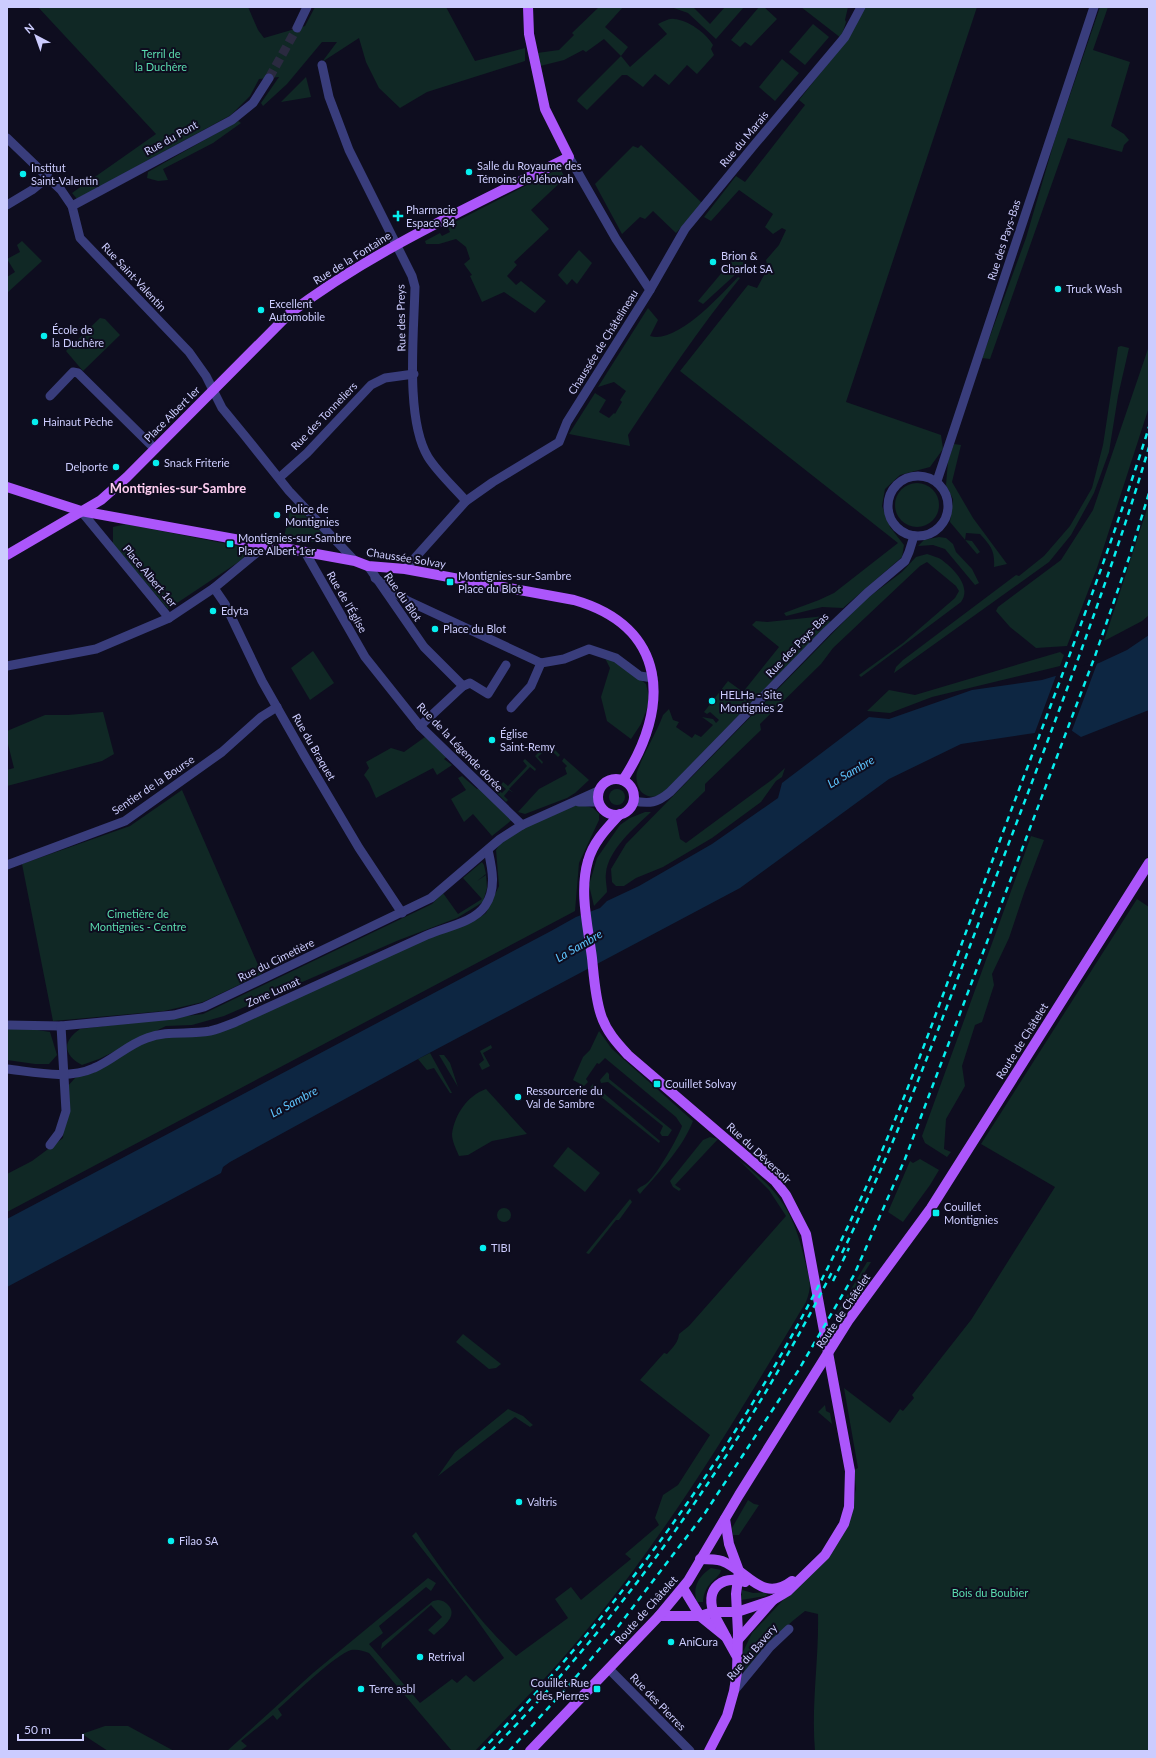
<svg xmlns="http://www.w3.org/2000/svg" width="1156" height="1758" font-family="Lato,sans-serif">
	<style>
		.green { fill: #102825 }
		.water { fill: #0d2642 }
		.pier { fill: #0e0d1f }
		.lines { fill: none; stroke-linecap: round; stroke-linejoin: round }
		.minor-tunnel { stroke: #2a2a40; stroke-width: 9; stroke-dasharray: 9 4.5; stroke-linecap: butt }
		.minor { stroke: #393d7c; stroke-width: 9 }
		.major { stroke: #ac56fb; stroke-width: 10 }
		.rail { stroke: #06efef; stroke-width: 2.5; stroke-dasharray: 6 5; stroke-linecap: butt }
		.poi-dot { fill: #06efef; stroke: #0e0d1f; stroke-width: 1.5 }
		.labels { text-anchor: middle; stroke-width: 4; stroke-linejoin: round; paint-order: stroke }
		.park-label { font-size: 11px; fill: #5adbae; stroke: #0e0d1f }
		.street-label { font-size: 11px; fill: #ccccfe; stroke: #0e0d1f }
		.poi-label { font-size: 11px; fill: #ccccfe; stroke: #0e0d1f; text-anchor: start }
		.water-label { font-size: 12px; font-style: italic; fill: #5cc2fb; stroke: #0e0d1f }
		.quarter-label { font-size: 13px; font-weight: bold; fill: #fecef1; stroke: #0e0d1f }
	</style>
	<rect width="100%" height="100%" fill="#0e0d1f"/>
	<g class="green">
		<polygon points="38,7 248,7 258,30 264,38 305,26 315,7 446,7 475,61 525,48 525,61 427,92 400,108 379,88 366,62 359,38 322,62 337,42 322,42 287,84 263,106 261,103 279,77 259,79 250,96 231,115 77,199 72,193 156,134"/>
		<path d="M 599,7 L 623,7 L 605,27 L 628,47 L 621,56 L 630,67 L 667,34 L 658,24 C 663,22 669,18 674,19 C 688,20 706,33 713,45 L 711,49 L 714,55 L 697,74 L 687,65 L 669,85 L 655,74 L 643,87 L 627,75 L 622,75 L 587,110 L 577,101 L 578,99 L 621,56 L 604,39 L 586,52 L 583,50 L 564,60 L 540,66 L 537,53 L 559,50 L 574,35 L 572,33 Z"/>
		<polygon points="671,7 693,7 710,24 725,7 744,7 716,39 688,13"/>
		<polygon points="759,7 764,7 777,19 751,46 745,42 740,47 731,40"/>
		<polygon points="801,7 848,7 845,20 846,22 841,38"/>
		<polygon points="864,7 977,7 846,402 941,435 943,449 930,467 900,475 885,489 882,506 890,527 904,545 902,557 843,608 822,607 786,616 784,613 819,600 834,593 898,543 680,371 748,285 757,288 768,268 766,260 779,245 786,230 782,228 773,234 765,227 773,214 739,190 711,221 704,217 736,176 745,182 805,105 799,100 845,42"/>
		<polygon points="1100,7 1108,7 1093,50 1130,62 1111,126 1124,134 1129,140 1124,145 1122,152 1068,138 990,359 982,358 1026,238 1055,139"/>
		<polygon points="813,24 829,37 805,65 789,52"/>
		<polygon points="782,59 799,73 775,101 759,87"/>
		<polygon points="306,77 311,97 281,102"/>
		<polygon points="238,121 241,123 213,143 163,169 168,180 158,181 147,178 148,172"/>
		<polygon points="641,145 702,203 676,233 653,211 645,219 640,217 622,234 595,184 633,146 638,148"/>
		<polygon points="560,168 565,178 531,210 549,229 514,262 517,265 507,276 516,285 521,281 546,301 535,313 504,292 482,302 470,276 472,275 464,264 470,259 466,247 456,239 439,244 426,244 425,241 440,233 442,236 450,232 447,226"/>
		<polygon points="22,241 42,261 7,293 7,277 15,272 7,259 20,252 17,245"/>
		<polygon points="579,250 592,263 577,284 572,279 567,285 558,275"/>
		<polygon points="735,257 744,263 737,273 703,304 698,301"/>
		<path d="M 738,277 L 740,278 C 699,328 664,381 628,435 L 630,446 L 569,434 L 595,393 L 606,400 L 599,412 L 609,418 L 614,413 L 615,414 L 622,402 L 620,400 L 626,391 L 614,382 L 598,387 L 648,308 L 658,320 L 650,336 C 676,345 722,294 738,277 Z"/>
		<polygon points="100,318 105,319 120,335 83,371 66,351"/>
		<polygon points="1121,346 1129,348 1118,396 1109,452 1094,493 1071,535 1049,562 894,673 896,667 903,660 1016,575 1019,576 1044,556 1070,526 1092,488 1103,445 1118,347"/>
		<polygon points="1149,346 1149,407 1097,568 1067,646 1036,648 1010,627 996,611 998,607 1061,560 1093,510"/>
		<path d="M 954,444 L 961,445 L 952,482 L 973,518 L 1007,564 L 994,567 C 995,551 991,546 980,534 L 966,533 L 965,540 L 972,541 L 980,552 L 977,554 L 950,522 L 953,499 L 946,485 L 948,461 Z"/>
		<circle cx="917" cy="505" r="22"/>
		<polygon points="1149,503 1149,615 1142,621 1104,641"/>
		<polygon points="294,504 328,539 326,544 284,537 291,506"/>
		<polygon points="126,524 248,548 243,559 168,609 113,544 113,527"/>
		<polygon points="939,537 946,538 953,544 956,552 972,569 979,583 975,585 945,549 933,545 918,546 924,540"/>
		<path d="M 927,554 C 932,556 938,557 942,560 C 954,569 972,587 961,602 L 861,677 L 859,675 L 903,643 L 955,598 L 959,591 L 956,586 L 927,562 L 920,566 L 833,648 L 821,664 L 760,724 L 761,730 L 705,784 L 705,791 L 676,819 L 680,839 L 686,843 L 773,779 L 785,768 L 782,777 L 776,781 L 761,802 L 712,838 L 663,867 L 636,878 L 624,886 L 616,886 L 612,882 L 611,869 L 626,844 L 865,600 L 902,572 L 916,557 Z"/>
		<path d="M 825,616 L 828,617 L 830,622 L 666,790 C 659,795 653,800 644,794 C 638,791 635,778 637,772 C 644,752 656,734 663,715 L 669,709 L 673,720 L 679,722 L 676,727 L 692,738 L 695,734 L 701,737 L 713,725 L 702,717 L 713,719 L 716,723 L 719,720 L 710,712 L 707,714 L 704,712 L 728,681 L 743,692 L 779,647 L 752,625 L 756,621 L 767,622 Z"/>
		<polygon points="313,651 334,683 310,700 291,668"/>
		<polygon points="1060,652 1064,655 1060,666 932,697 890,713 867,711 889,690 915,695"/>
		<polygon points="604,656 612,656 646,684 650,701 641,724 631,739 607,721 601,697 610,668"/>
		<polygon points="103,712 114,754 102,761 7,786 7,770 14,768 7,740 7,731 45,715 68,715"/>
		<polygon points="425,737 449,755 444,759 452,765 437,775 433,768 376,798 369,782 364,775 369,768 366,762 391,748 404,752"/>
		<polygon points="548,743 560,755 558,757 548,747 538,757 543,762 542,764 535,756"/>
		<polygon points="564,758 589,780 575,793 567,798 525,814 518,812 539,789 567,774 565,768 567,766 562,761"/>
		<polygon points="525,759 536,769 535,771 530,767 509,789 514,793 509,790 504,796 508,800 506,802 495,791 497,789 502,793 506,789 501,785 503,782 508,786 527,766 523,761"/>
		<polygon points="462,776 477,789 482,785 513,819 492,836 473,814 464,822 451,799 466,790 458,778"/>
		<circle cx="617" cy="797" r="8"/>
		<polygon points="182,790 262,974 203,1002 164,1011 53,1021 22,864 130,826"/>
		<polygon points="579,804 593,808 599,814 599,820 579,863 575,911 7,1212 7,1174 32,1161 63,1138 67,1087 75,1078 141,1043 165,1037 196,1035 414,941 476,920 486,913 499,886 496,850 500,844 527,823"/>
		<path d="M 645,812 L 651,812 C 635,827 608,850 606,873 C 605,879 607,886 607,892 L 594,906 L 589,885 L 597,858 L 620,825 L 630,818 Z"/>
		<polygon points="1031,836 1044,840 1024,893 1009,938 992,974 994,985 982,1022 975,1025 962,1066 965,1086 946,1119 944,1149 951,1152 947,1157 925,1143 922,1136"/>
		<path d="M 482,862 L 484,865 L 486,874 L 477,881 L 486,875 L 487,888 L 483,902 L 457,918 L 399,940 L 224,1016 L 192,1025 L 166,1026 L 99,1059 L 82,1065 C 63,1055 62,1041 80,1029 L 203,1014 L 432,904 L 443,893 L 458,914 L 482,899 L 463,878 Z"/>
		<path d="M 1137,899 L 1149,907 L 1149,1751 L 815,1751 C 811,1705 819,1660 818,1614 L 805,1611 C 780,1630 764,1649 744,1672 L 741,1656 L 752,1633 L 785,1598 L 848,1524 L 856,1489 L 854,1470 L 858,1468 L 844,1388 L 890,1423 L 900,1409 L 903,1411 L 914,1398 L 912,1395 L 971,1320 L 1055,1187 L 981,1144 Z"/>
		<polygon points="7,1025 50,1032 57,1055 49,1064 35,1064 7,1060"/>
		<path d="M 599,1031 L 612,1049 L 693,1121 C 682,1149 659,1172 640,1194 L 637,1190 C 640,1186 644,1186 647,1183 C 657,1175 678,1138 682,1126 L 676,1117 L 605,1058 L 599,1064 L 597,1063 L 586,1079 L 588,1082 L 584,1086 L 573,1080 L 583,1057 L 590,1050 Z"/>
		<polygon points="491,1045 492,1048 483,1053 490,1066 482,1070 479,1064 484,1060 480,1051"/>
		<polygon points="430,1053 452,1093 450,1093 434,1068 427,1070 418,1059"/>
		<polygon points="439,1055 444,1055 450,1063 458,1087"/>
		<polygon points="607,1072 609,1074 609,1079 672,1130 668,1136 662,1136 660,1133 663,1126 608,1082 601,1083 600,1080"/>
		<polygon points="593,1084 660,1141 659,1143 590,1088"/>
		<path d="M 486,1089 L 527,1134 L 492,1141 L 468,1155 L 459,1156 C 456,1149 452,1141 452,1134 C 455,1114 467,1096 486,1089 Z"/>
		<polygon points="710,1137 718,1139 675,1185 681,1189 679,1191 673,1187 670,1181 703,1140"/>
		<polygon points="568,1147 600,1173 585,1192 553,1166"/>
		<polygon points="920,1159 939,1170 930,1185 903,1222 888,1212 910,1161 913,1163"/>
		<path d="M 739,1160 C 780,1192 793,1210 805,1261 C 809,1279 813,1284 806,1302 C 735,1420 664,1540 574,1645 C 543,1682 508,1716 475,1751 L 452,1751 L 369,1653 C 363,1651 358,1649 351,1650 C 336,1654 292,1697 278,1709 L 282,1715 L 277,1720 L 273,1715 L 241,1741 L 247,1746 L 240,1751 L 227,1751 L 313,1673 L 428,1578 L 436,1583 L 431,1591 L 426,1587 L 379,1626 L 383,1633 L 369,1644 L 420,1703 L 452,1679 L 457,1683 L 466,1675 L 474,1682 L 504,1658 L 467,1606 L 412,1536 L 416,1532 C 446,1576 477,1620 516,1656 L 568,1618 L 555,1599 L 571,1587 L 581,1600 L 631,1559 L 625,1554 L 659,1525 L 655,1518 L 663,1495 L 678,1485 L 710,1435 L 640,1380 L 664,1353 L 667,1354 C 673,1347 678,1343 679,1334 L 689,1326 L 786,1216 L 769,1190 Z"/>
		<polygon points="630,1199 632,1202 619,1220 616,1220 589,1254 586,1253"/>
		<circle cx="504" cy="1215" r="7"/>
		<polygon points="867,1262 871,1262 837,1316 835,1316"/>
		<polygon points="463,1334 501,1364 496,1368 489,1369 456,1342"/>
		<polygon points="825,1405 826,1411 830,1413 832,1424 818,1412"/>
		<polygon points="508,1409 523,1416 533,1425 530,1427 515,1417 438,1476 455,1452"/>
		<polygon points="748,1500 754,1504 759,1505 739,1535 733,1535 732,1528"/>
		<path d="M 711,1568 L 721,1570 C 720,1579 704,1582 703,1602 L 697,1602 C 692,1587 699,1576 711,1568 Z"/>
		<polygon points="742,1590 753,1593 766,1592 767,1594 766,1596 741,1600"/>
		<path d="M 438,1600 C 442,1600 446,1602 449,1606 C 458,1617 441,1628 434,1635 L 428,1630 L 442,1617 L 431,1605 L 381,1649 L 382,1643 L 433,1601 Z"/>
		<polygon points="105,1726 128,1726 174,1751 108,1751 82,1734"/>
	</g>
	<polygon class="water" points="1149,635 1149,710 1081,737 1068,728 961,744 889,779 740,888 418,1059 230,1162 223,1167 221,1173 7,1287 7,1219 551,931 576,917 600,908 607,901 639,886 712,844 778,798 782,783 869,717 889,719 972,690 1042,680 1099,663 1127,650"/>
	<polygon class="pier" points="1098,661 1071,733 1067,730 1034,735 1057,673"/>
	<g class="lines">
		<polyline class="minor-tunnel" points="269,78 297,28"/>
		<g class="minor">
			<polyline points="297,28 307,7"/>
			<path d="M 322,65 L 329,97 L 349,150 L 412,276 L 415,287 C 414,333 405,419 428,457 C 438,473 454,487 466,501"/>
			<polyline points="7,138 61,190 72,206 80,238 189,352 206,376 222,408 245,436 289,491 355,561"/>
			<polyline points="7,205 32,190 48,177"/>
			<polyline points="72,206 232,120 253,103 269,78"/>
			<polyline points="650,290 685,229 755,144 845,37 861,7"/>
			<polyline points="50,396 73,372 78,373 155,449"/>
			<circle cx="918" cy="506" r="30"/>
			<polyline points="279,478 307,453 371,385 385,378 414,374"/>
			<polyline points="937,481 1094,7"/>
			<polyline points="81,511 169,618"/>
			<polyline points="305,552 365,657 420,726 522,825"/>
			<polyline points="368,566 424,647 463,686 420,726"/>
			<polyline points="405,569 466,501 493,482 559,442 567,422 650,290 616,239 569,157"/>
			<polyline points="375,578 406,600 541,663 564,659 589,649 616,658 640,676 653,678"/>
			<polyline points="214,588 225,604 262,681 304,755 359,848 402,913"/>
			<polyline points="7,666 96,649 169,618 214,588 266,545"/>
			<polyline points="463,686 470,683 488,694 506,665"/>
			<polyline points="511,708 531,686 541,663"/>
			<path d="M 633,801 C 650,804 657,803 670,792 L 827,631 L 867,593 L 905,561 L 909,552 L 914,536"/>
			<polyline points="579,802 599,802"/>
			<polyline points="7,865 125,821 222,752 261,717 277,707"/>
			<polyline points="7,1025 61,1026 174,1015 204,1007 431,898 500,839 522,825 600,790"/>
			<path d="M 7,1069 C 34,1072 68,1080 94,1068 C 113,1060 127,1045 147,1038 C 167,1030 189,1035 210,1031 C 219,1029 228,1025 236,1022 C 300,993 363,964 427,935 C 445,927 473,923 485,906 C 497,889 492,868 488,850"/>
			<polyline points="50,1145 59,1133 66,1111 61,1026"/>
			<polyline points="609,1669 690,1751"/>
			<polyline points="734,1691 770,1647 789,1629"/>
		</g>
		<g class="major">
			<path d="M 7,487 L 81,511 L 355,561 L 368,566 L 405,569 L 574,600 C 668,627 671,707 623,780"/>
			<path d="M 7,555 L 101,500 L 127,477 L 290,313 C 375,249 474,205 569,157 L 545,109 L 529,34 L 528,7"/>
			<circle cx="616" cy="797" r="18"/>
			<path d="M 620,814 C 607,828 593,842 588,861 C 579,892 588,926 592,958 C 594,977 595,997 601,1015 C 606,1031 617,1043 628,1055 L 775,1181 L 786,1195 L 806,1234 L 850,1471 L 849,1507 L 844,1524 L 825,1555 L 788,1591 L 773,1600 L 737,1612 L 713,1612 L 700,1616 L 659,1616"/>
			<path d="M 700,1559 C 707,1559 716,1559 722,1561 C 747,1570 762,1604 792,1581"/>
			<polyline points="683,1588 700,1616 726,1637 736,1655"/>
			<path d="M 726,1637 C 722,1628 716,1620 713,1611 C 706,1587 723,1575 745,1582"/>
			<polyline points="737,1641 773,1600"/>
			<polyline points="530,1751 659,1616 688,1581 739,1495 848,1321 931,1208 1149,863"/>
			<polyline points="709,1751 727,1716 734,1691 737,1672 738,1633 736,1594 739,1571 729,1544 725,1519"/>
		</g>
		<g class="rail">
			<path d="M 842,1253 C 904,1127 951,995 1001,864 C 1053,726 1107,589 1149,447"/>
			<polyline points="833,1281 849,1248"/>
			<path d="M 481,1751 C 636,1594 764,1409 856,1209 C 909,1096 949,976 993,859 C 1046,716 1103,573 1149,427"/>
			<path d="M 491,1751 C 629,1610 742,1448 832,1272"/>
			<polyline points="509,1751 570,1684 617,1628 705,1513 798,1371 854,1275 905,1159 1095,656 1130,555 1149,493"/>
		</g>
	</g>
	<g class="poi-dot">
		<circle cx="469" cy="172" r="4"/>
		<circle cx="23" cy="174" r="4"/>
		<path d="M396 210h4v4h4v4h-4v4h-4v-4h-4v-4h4z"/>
		<circle cx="713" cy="262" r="4"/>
		<circle cx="1058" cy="289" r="4"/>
		<circle cx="261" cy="310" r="4"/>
		<circle cx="44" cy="336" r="4"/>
		<circle cx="35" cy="422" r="4"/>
		<circle cx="156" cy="463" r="4"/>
		<circle cx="116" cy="467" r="4"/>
		<circle cx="277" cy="515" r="4"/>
		<rect x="226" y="540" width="8" height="8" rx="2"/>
		<rect x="446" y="578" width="8" height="8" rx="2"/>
		<circle cx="213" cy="611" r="4"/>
		<circle cx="435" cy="629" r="4"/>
		<circle cx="712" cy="701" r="4"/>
		<circle cx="492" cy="740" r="4"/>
		<rect x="653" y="1080" width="8" height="8" rx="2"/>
		<circle cx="518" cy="1097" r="4"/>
		<rect x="932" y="1209" width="8" height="8" rx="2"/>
		<circle cx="483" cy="1248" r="4"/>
		<circle cx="519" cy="1502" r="4"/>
		<circle cx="171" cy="1541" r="4"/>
		<circle cx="671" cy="1642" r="4"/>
		<circle cx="420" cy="1657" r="4"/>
		<circle cx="361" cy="1689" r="4"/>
		<rect x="593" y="1685" width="8" height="8" rx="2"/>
	</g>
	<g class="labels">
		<g class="park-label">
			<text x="161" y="58">Terril de<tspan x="161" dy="13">la Duchère</tspan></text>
			<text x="138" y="918">Cimetière de<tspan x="138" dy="13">Montignies - Centre</tspan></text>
			<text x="990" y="1597">Bois du Boubier</text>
		</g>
		<g class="street-label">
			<text transform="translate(171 138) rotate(-29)" y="4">Rue du Pont</text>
			<text transform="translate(744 139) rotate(-50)" y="4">Rue du Marais</text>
			<text transform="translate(1004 240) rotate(-72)" y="4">Rue des Pays-Bas</text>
			<text transform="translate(352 258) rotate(-32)" y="4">Rue de la Fontaine</text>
			<text transform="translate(134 277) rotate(47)" y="4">Rue Saint-Valentin</text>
			<text transform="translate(401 318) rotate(-91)" y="4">Rue des Preys</text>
			<text transform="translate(603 342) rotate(-58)" y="4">Chaussée de Châtelineau</text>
			<text transform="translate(172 414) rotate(-45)" y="4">Place Albert Ier</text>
			<text transform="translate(324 416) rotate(-46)" y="4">Rue des Tonneliers</text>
			<text transform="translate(406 558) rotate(9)" y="4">Chaussée Solvay</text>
			<text transform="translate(150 576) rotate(50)" y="4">Place Albert 1er</text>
			<text transform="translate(403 597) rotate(55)" y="4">Rue du Blot</text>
			<text transform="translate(347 602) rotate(60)" y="4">Rue de l'Église</text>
			<text transform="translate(797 645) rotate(-46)" y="4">Rue des Pays-Bas</text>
			<text transform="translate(314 747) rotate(60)" y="4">Rue du Braquet</text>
			<text transform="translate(460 747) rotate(46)" y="4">Rue de la Légende dorée</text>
			<text transform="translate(153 785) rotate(-34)" y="4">Sentier de la Bourse</text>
			<text transform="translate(276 960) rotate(-26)" y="4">Rue du Cimetière</text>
			<text transform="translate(273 992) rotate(-24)" y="4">Zone Lumat</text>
			<text transform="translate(1022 1041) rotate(-58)" y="4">Route de Châtelet</text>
			<text transform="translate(759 1153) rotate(43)" y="4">Rue du Déversoir</text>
			<text transform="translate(843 1311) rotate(-56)" y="4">Route de Châtelet</text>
			<text transform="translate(646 1610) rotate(-48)" y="4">Route de Châtelet</text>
			<text transform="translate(752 1652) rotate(-49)" y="4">Rue du Bavery</text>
			<text transform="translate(658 1702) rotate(46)" y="4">Rue des Pierres</text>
		</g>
		<g class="poi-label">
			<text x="477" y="170">Salle du Royaume des<tspan x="477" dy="13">Témoins de Jéhovah</tspan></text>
			<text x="31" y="172">Institut<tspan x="31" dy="13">Saint-Valentin</tspan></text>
			<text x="406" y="214">Pharmacie<tspan x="406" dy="13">Espace 84</tspan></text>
			<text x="721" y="260">Brion &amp;<tspan x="721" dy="13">Charlot SA</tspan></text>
			<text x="1066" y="293">Truck Wash</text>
			<text x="269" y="308">Excellent<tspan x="269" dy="13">Automobile</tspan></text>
			<text x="52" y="334">École de<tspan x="52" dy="13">la Duchère</tspan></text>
			<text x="43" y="426">Hainaut Pèche</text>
			<text x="164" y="467">Snack Friterie</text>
			<text x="108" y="471" text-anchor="end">Delporte</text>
			<text x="285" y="513">Police de<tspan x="285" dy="13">Montignies</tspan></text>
			<text x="238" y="542">Montignies-sur-Sambre<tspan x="238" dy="13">Place Albert 1er</tspan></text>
			<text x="458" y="580">Montignies-sur-Sambre<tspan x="458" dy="13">Place du Blot</tspan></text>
			<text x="221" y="615">Edyta</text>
			<text x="443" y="633">Place du Blot</text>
			<text x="720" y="699">HELHa - Site<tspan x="720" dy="13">Montignies 2</tspan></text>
			<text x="500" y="738">Église<tspan x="500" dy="13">Saint-Remy</tspan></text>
			<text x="665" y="1088">Couillet Solvay</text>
			<text x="526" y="1095">Ressourcerie du<tspan x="526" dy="13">Val de Sambre</tspan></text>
			<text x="944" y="1211">Couillet<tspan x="944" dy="13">Montignies</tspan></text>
			<text x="491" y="1252">TIBI</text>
			<text x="527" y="1506">Valtris</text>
			<text x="179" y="1545">Filao SA</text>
			<text x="679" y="1646">AniCura</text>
			<text x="428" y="1661">Retrival</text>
			<text x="589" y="1687" text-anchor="end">Couillet Rue<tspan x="589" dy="13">des Pierres</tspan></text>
			<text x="369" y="1693">Terre asbl</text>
		</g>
		<g class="water-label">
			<text transform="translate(851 772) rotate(-30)" y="4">La Sambre</text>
			<text transform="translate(579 946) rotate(-30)" y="4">La Sambre</text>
			<text transform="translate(294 1102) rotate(-28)" y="4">La Sambre</text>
		</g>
		<g class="quarter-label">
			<text x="178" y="493">Montignies-sur-Sambre</text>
		</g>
	</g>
	<rect width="1156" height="1758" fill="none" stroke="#ccccfe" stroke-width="16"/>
	<g transform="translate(36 36) rotate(319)" stroke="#0e0d1f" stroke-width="3" paint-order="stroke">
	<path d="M0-3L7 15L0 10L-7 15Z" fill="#ccccfe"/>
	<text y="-6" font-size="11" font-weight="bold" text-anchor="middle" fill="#ccccfe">N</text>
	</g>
	<path d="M18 1734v6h65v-6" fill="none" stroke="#ccccfe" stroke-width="2"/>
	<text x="24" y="1734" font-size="12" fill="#ccccfe" stroke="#0e0d1f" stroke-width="3" paint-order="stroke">50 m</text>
</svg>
